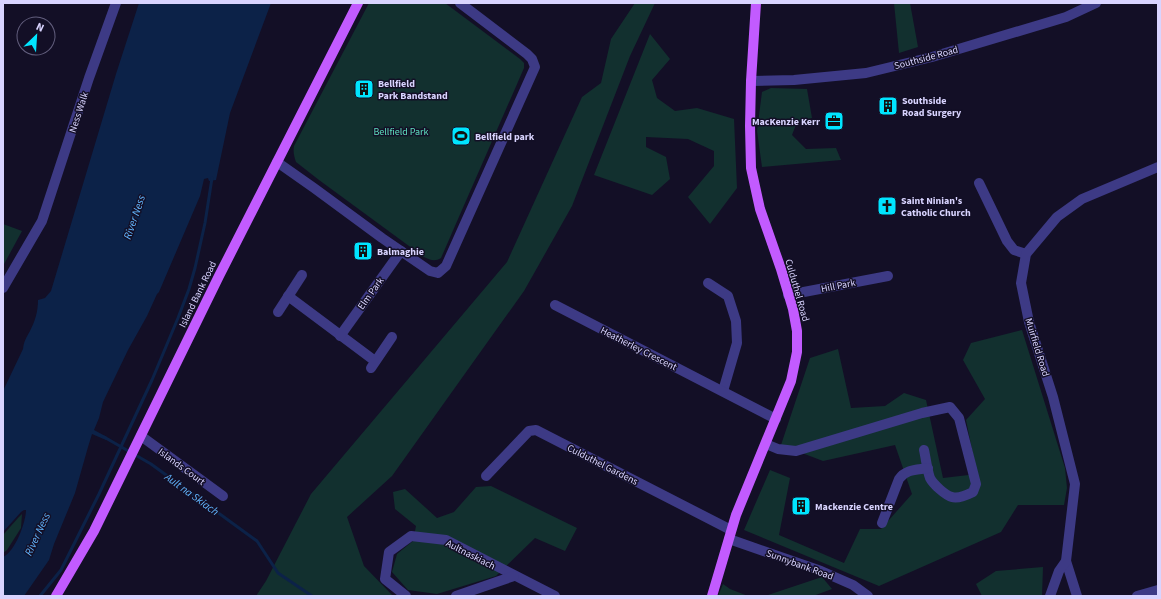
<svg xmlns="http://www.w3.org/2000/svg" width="1161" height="599" font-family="'Source Sans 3',sans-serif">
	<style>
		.green { fill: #12302f }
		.water { fill: #0c2248 }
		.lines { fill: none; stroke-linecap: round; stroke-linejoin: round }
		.stream { stroke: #0c2248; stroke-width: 3 }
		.minor { stroke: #3d3a85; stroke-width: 10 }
		.major { stroke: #c25bff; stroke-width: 10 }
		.labels { text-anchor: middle; stroke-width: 3; stroke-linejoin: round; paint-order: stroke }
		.street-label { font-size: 10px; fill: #d9d4ff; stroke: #130f26 }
		.poi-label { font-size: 10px; font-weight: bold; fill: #d9d4ff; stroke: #130f26; text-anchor: start }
		.park-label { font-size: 10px; fill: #5fe0c0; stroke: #130f26 }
		.water-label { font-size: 11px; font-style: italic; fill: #62b6ff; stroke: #130f26 }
	</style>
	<rect width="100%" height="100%" fill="#130f26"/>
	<g class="green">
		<path d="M 369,3 L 445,3 L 520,59 L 524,63 L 524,68 L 441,258 C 435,262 430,260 424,257 L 319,180 L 296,162 C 294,156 293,152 294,146 Z"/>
		<polygon points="635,3 655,3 630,56 572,206 524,291 392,476 347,517 364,566 393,596 256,596 266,581 311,494 507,262 582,97 601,83 611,39"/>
		<polygon points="894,3 910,3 918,47 899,53"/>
		<polygon points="650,34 670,59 652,80 657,98 675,111 697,108 734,119 737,188 710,224 688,197 714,166 714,151 688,139 646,137 646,147 666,157 670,179 652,195 594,175"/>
		<polygon points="771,88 807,89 812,118 797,122 792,135 806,149 836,148 841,160 762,167 757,131 762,92"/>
		<polygon points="3,224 22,231 3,266"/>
		<polygon points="1022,330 1065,468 1067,488 1064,505 1018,505 1001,532 879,586 744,530 770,470 790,478 779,535 844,563 860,529 881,529 912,494 895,445 823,461 781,445 810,358 838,349 851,408 885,406 904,393 926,400 943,478 977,474 966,420 985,399 963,360 971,343"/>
		<polygon points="491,486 577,528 565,551 535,538 496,576 437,594 408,590 392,572 397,554 413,541 416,526 395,509 393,492 405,489 437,518 454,512 476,487"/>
		<polygon points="22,514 21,528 7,550 3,553 3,535 18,518"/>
		<polygon points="1043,567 1042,596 982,596 976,584 996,571"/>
		<polygon points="822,577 832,589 813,596 765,596"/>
		<polygon points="723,584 730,589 748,596 718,596"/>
	</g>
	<path class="water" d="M 139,3 L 271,3 L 230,113 L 216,180 L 209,181 L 208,178 L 204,179 L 200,196 L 159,292 L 157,294 L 147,316 L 128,350 L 103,402 L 99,418 L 94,430 L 107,437 L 106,440 L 92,434 L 88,447 L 75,493 L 54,544 L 49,560 L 24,596 L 3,596 L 3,557 C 15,552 26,522 26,510 L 24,510 L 21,512 L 3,532 L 3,391 L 23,349 C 24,341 26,338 30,331 C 35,321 38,312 38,300 L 45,298 L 51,291 L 116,74 Z"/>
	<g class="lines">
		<g class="stream">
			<polyline points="104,437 151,464 257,541 278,573 312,596"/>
			<polyline points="40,596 61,570 99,494 152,380 178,318 189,289 195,268 205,223 212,178"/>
		</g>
		<g class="minor">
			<polyline points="751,81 794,80 866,73 932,57 1066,17 1096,3"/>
			<polyline points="277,162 314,188 382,238 430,271 438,273 446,266 535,67 532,59 527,54 460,3"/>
			<polyline points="979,183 1007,241 1014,250 1026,254"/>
			<polyline points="708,283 728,296 736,321 737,343 723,391"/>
			<polyline points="3,288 42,221 89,78 116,3"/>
			<polyline points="788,295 888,276"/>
			<polyline points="288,296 375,361"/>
			<polyline points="555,305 776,419"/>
			<polyline points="278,312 302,275"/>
			<polyline points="340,336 401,251"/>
			<polyline points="371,368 392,337"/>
			<polyline points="141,436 223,496"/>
			<path d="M 766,444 L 778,449 L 796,451 L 922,413 L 950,407 L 959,418 L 976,484 L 973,492 C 967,495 958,499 952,497 C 946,496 933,484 930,478 C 927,470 926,459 924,450"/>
			<polyline points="486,476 529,431 536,430 731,530"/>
			<path d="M 882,523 L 899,479 C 906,469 917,470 928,468"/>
			<polyline points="729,539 821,571 853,585 868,596"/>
			<polyline points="1066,561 1077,596"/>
			<polyline points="406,596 385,579 389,552 411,536 446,540 555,596"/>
			<polyline points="456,596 514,576"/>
			<polyline points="1050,596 1059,571 1066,561 1075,484 1053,397 1029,322 1021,283 1026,254 1057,217 1082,199 1158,167"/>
			<polyline points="1137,596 1158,590"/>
		</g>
		<g class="major">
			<polyline points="56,596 94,531 219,276 358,3"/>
			<polyline points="712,596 736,515 791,381 797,352 797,331 793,309 781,269 760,209 751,168 750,126 751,81 756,3"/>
		</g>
	</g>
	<defs>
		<g id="building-square" transform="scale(1)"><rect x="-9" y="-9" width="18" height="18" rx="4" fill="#00e5ff" stroke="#130f26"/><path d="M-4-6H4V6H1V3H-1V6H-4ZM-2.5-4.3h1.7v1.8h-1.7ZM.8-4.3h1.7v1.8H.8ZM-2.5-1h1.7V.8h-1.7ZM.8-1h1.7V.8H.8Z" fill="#111"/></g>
		<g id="office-square" transform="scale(1)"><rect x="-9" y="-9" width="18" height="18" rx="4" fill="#00e5ff" stroke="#130f26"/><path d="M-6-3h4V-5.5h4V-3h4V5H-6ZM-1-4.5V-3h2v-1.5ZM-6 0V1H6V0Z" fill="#111"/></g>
		<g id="stadium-square" transform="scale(1)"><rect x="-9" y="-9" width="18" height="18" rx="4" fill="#00e5ff" stroke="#130f26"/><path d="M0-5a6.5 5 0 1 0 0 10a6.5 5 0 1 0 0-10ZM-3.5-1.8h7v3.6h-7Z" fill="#111"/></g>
		<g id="church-square" transform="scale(1)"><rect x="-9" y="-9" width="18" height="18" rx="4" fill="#00e5ff" stroke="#130f26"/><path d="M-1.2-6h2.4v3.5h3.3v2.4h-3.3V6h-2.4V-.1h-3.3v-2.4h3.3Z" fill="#111"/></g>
	</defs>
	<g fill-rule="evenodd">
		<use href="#building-square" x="364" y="89"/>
		<use href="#building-square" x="888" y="106"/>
		<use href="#office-square" x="834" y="121"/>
		<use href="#stadium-square" x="461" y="136"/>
		<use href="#church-square" x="887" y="206"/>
		<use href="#building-square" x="363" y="251"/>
		<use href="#building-square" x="801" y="506"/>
	</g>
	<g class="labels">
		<g class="street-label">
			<text transform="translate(926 57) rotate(-15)" y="4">Southside Road</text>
			<text transform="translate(78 112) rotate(-72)" y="4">Ness Walk</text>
			<text transform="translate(838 285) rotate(-11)" y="4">Hill Park</text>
			<text transform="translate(798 290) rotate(74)" y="4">Culduthel Road</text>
			<text transform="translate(370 293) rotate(-54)" y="4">Elm Park</text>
			<text transform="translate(197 294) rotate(-64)" y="4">Island Bank Road</text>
			<text transform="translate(1038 347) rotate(73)" y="4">Muirfield Road</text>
			<text transform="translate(639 348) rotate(27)" y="4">Heatherley Crescent</text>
			<text transform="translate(603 464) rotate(27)" y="4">Culduthel Gardens</text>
			<text transform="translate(182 466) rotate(36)" y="4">Islands Court</text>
			<text transform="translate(471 554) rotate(27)" y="4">Aultnaskiach</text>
			<text transform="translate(800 564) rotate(20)" y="4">Sunnybank Road</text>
		</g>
		<g class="poi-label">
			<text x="378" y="87">Bellfield<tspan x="378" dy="12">Park Bandstand</tspan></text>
			<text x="902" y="104">Southside<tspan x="902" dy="12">Road Surgery</tspan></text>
			<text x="820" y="125" text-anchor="end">MacKenzie Kerr</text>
			<text x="475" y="140">Bellfield park</text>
			<text x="901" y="204">Saint Ninian's<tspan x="901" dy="12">Catholic Church</tspan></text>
			<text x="377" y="255">Balmaghie</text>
			<text x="815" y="510">Mackenzie Centre</text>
		</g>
		<g class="park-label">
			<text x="401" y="135">Bellfield Park</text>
		</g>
		<g class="water-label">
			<text transform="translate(134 217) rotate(-71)" y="4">River Ness</text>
			<text transform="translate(192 494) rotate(36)" y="4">Ault na Skiach</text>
			<text transform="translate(37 534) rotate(-65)" y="4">River Ness</text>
		</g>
	</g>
	<rect width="1161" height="599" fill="none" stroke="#d9d4ff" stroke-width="8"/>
	<g transform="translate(36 36) rotate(25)"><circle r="19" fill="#130f26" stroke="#625e7d"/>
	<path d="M0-3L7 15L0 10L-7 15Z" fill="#00e5ff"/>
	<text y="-6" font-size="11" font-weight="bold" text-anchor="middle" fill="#d9d4ff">N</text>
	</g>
</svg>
